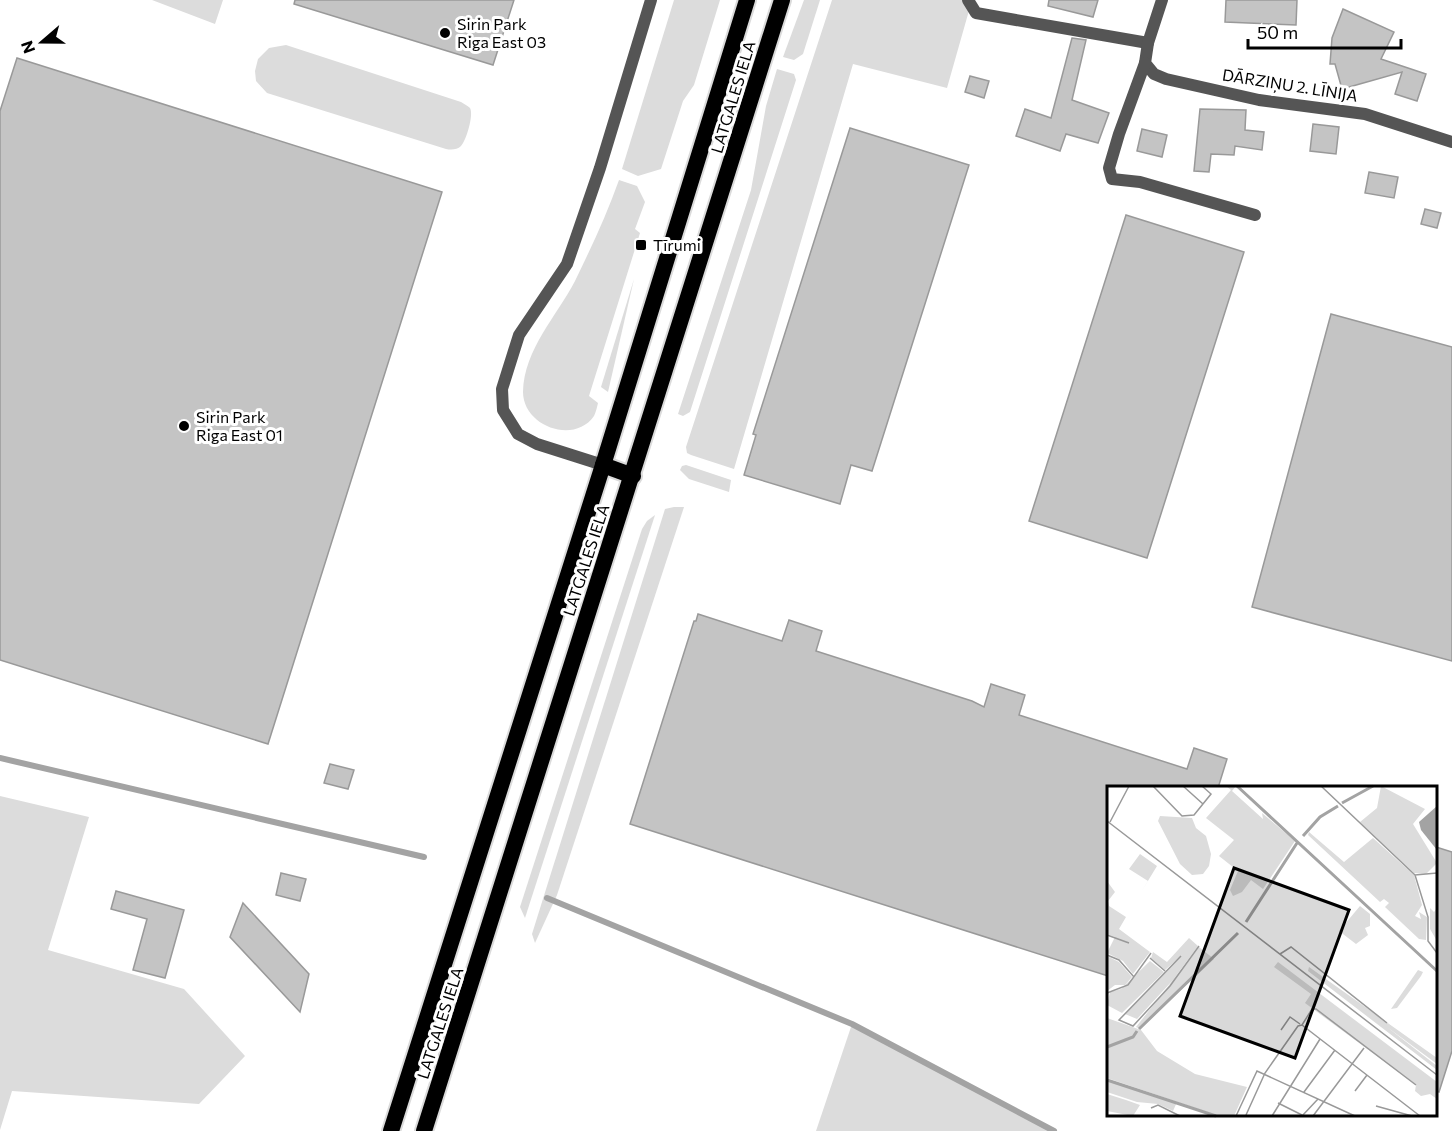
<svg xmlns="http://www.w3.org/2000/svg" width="1452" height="1131" font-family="Commissioner,sans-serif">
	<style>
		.green { fill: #dcdcdc }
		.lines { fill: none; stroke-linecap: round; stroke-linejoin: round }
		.stream { stroke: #a3a3a3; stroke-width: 6 }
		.building { fill: #c4c4c4; stroke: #999; stroke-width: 1.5 }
		.trunk-casing { stroke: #dbdbdb; stroke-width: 20 }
		.minor { stroke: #555; stroke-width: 12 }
		.trunk { stroke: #000; stroke-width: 16 }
		.poi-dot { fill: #000; stroke: #fff; stroke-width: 2 }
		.labels { text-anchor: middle; stroke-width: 6; stroke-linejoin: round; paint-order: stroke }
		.poi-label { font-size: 16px; fill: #000; stroke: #fff; text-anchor: start }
		.street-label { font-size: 16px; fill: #000; stroke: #fff }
		.inset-river { fill: none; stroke: #a3a3a3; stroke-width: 3 }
		.inset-road { fill: none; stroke: #999; stroke-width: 1.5 }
		.view { fill: #000; fill-opacity: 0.15; stroke: #000; stroke-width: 3 }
		.inset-edge { fill: none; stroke: #000; stroke-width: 3 }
	</style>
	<rect width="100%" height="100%" fill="#fff"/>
	<g class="green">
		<polygon points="152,0 223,0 215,24"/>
		<polygon points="674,0 720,0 694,85 683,101 661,169 638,176 622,169"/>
		<polygon points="804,0 820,0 803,54 794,60 783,57"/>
		<polygon points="832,0 972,0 947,88 853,64 734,469 691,455 687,453 686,447"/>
		<path d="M 286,45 L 461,102 C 464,104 468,106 470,108 C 474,115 466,141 461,146 C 457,150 451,150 446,149 L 267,93 L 256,81 L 255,71 L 258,59 L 269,48 Z"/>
		<polygon points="777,69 794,74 796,80 690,412 683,416 678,414 751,190 766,106"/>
		<path d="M 619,180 L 637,186 L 645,202 L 635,229 L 640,233 L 589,396 L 598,403 C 597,407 596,412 594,416 C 574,445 523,426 523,392 C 524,349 557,316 575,281 C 591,248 607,214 619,180 Z"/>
		<polygon points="634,279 608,392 601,387"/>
		<polygon points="686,465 731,480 729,492 689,479 680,470 682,466"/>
		<polygon points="674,507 684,507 557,895 535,943 532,934 665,509"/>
		<polygon points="655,515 525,918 520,907 642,529 647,521"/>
		<polygon points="0,796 89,817 48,950 184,989 245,1056 199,1104 12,1091 0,1130"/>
		<polygon points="852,1024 1054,1131 816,1131"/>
	</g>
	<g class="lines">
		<g class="stream">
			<polyline points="0,758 424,857"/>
			<polyline points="547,898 852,1024 1054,1131"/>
		</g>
	</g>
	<g class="building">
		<polygon points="295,0 514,0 493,65 294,4"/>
		<polygon points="1049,0 1098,0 1093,17 1048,6"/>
		<polygon points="1226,0 1297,0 1296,25 1225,22"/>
		<polygon points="1343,9 1394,32 1381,59 1426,74 1417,101 1395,94 1402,72 1342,89 1335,64 1330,64 1332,38"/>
		<polygon points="1072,38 1086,40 1072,100 1109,113 1098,143 1066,134 1060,151 1016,136 1025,109 1051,118"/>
		<polygon points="17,58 442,192 268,744 0,660 0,111"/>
		<polygon points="970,76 989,81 984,98 965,92"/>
		<polygon points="1200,109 1246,110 1245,130 1264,132 1262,150 1235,146 1234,155 1211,154 1209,172 1194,171"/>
		<polygon points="1313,124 1339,127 1336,154 1310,151"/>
		<polygon points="850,128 969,165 872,471 851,465 840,504 744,475 756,435 753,434"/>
		<polygon points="1142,129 1167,135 1162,157 1137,151"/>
		<polygon points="1369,172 1398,177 1394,198 1365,193"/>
		<polygon points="1425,209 1441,213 1437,228 1421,224"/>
		<polygon points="1126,215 1244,252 1147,558 1029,521"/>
		<polygon points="1331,314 1452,347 1452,661 1252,607"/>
		<polygon points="698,614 782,641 789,620 822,631 816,651 972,701 984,707 991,684 1025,695 1019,715 1187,769 1194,748 1227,759 1218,788 1108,788 1108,976 630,824 694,621 696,621"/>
		<polygon points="330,764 354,770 348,789 324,783"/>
		<polygon points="1436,847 1452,852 1452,1051 1439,1092 1436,1091"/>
		<polygon points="281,873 306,879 300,901 276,895"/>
		<polygon points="116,891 184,910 165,978 133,970 147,919 111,909"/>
		<polygon points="243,903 309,974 300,1012 230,937"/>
	</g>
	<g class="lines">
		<g class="trunk-casing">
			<g id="trunk">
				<polyline points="603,465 633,476"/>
				<polyline points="391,1131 603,465 747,0"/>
				<polyline points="424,1131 782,0"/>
			</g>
		</g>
		<g class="minor">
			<polyline points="968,0 976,13 1148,43"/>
			<polyline points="1162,0 1148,43 1145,63 1154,74 1166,79 1259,100 1365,114 1452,142"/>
			<polyline points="1145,63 1119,134 1109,168 1112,179 1140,182 1255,215"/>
			<polyline points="603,465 537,444 518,434 503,410 502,389 519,335 567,264 600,168 651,0"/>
		</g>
		<use href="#trunk" class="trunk"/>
	</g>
	<g class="poi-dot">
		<circle cx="445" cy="33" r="6"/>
		<rect x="635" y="239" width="12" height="12" rx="3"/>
		<circle cx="184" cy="426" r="6"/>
	</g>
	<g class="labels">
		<g class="poi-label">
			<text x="457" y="30">Sirin Park<tspan x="457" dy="18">Riga East 03</tspan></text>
			<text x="653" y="251">Tīrumi</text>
			<text x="196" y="423">Sirin Park<tspan x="196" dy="18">Riga East 01</tspan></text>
		</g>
		<g class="street-label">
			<text transform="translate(1290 85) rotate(9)" y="6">DĀRZIŅU 2. LĪNIJA</text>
			<text transform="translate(733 97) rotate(-73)" y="6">LATGALES IELA</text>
			<text transform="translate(586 560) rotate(-72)" y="6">LATGALES IELA</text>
			<text transform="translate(440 1023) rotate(-72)" y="6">LATGALES IELA</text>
		</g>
	</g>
	<g transform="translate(1107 786)">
		<rect width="330" height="330" fill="#fff"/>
		<path d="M 119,0 L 129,0 L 125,5 L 156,33 L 155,27 L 188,55 L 156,103 L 144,94 L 135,106 L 126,110 L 123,104 L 131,85 L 112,70 L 127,54 L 99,32 L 124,4 ZM 274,0 L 318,23 L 306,38 L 330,77 L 319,88 L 307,87 L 253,36 L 270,22 ZM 53,30 L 85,32 L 89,42 L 99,50 L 104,68 L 102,80 L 96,88 L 85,89 L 73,78 L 51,35 ZM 202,46 L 237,76 L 266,52 L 307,89 L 315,119 L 308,130 L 314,133 L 312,126 L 320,131 L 319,154 L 312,153 L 278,121 L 282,117 L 277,113 L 273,116 L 201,49 ZM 33,68 L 50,80 L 33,108 L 41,95 L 22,83 ZM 0,95 L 8,106 L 1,115 L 2,120 L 19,131 L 12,143 L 43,166 L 26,188 L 16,175 L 0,167 L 8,151 L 0,148 ZM 253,120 L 263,128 L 263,140 L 258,142 L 261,149 L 249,158 L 232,145 ZM 323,122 L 327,126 L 330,122 L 330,155 L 323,143 ZM 82,152 L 91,160 L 66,194 L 30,233 L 18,228 L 75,169 L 58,184 L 44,172 L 46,166 L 60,176 ZM 92,161 L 107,173 L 33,243 L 29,241 ZM 0,170 L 12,176 L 25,191 L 18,199 L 8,199 L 0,205 ZM 43,175 L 57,186 L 15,227 L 0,219 L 3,206 L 14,203 ZM 171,176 L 330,296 L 330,313 L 323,308 L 314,310 L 308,305 L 309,299 L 198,217 L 204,208 L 167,181 ZM 202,181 L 330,272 L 330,278 L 280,241 L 330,280 L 330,284 L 201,185 ZM 311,184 L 316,186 L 314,190 L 290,222 L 284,223 ZM 0,232 L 34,244 L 50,265 L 88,288 L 140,301 L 127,330 L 112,330 L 0,292 ZM 0,295 L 70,316 L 66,325 L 51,318 L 30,316 L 0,306 ZM 0,308 L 19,314 L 33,319 L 26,330 L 0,325 Z" fill="#dcdcdc"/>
		<path d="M 330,20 L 330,64 L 314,44 L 312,36 Z" fill="#a3a3a3"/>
		<path class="inset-river" d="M 130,0 L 330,185M 235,17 L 266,0M 196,50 L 213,31 L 231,20M 139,136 L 190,57M 32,243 L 131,147M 0,261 L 26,251 L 30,245M 0,294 L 109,330"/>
		<path class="inset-road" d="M 46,0 L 75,30 L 87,29 L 104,8 L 95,0M 76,0 L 96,18M 214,0 L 308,89 L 330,87M 0,35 L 330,289M 3,36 L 22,0M 308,89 L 321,131 L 321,155 L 330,167M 0,149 L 22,157M 173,168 L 184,161 L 280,237M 0,169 L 12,174 L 27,191M 74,170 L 12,234 L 26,240 L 63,200 L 92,160M 43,172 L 58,185M 0,207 L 21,199 L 44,167M 195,239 L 205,223 L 209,223 L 309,299M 195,239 L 313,330M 174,244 L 183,231 L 193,238M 248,305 L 260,289M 197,306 L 228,264M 171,317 L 195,329M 269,320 L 305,330M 44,322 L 51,319 L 73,330M 139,329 L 158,287 L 191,240 L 195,239M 129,330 L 150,285 L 248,330M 165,330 L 213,253M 195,330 L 211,313M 206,330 L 257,262"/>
		<path class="view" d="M 127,82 L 242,124 L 188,272 L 73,230 Z"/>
		<rect width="330" height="330" class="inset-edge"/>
	</g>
	<g transform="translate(42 42) rotate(250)" stroke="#ffffff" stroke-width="4.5" paint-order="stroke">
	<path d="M0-4.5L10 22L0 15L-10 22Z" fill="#000000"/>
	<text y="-9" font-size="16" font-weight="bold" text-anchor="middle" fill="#000000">N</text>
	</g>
	<path d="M1248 39v9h153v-9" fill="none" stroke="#000000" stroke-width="3"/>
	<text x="1257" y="39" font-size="18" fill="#000000" stroke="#ffffff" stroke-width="4.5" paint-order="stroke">50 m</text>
</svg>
